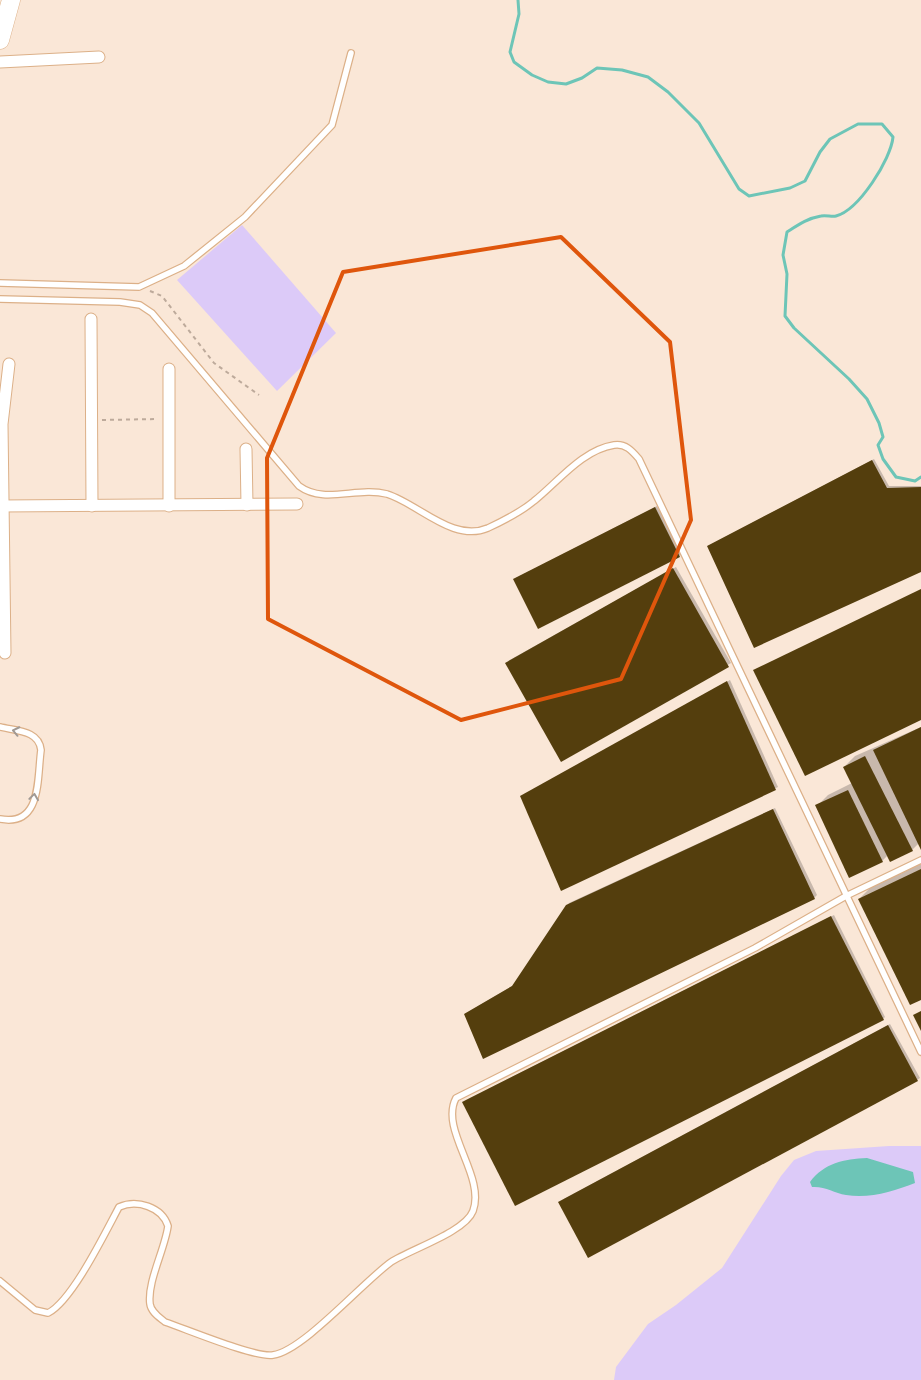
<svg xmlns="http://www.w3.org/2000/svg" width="921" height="1380" font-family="'Varela Round',sans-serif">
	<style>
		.green { fill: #dccaf8 }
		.water { fill: #6dc5b7 }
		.shadow { fill: #0003 }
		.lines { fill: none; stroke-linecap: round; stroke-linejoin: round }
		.stream { stroke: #6dc5b7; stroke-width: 3 }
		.building { fill: #543e0d }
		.lane-casing { stroke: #dcb088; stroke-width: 8 }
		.street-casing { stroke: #dcb088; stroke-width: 13 }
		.primary-casing { stroke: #dcb088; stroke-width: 19 }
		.path { stroke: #bdaa9b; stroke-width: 2; stroke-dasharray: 4 4; stroke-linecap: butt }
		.lane { stroke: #fff; stroke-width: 5.5 }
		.street { stroke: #fff; stroke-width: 11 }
		.primary { stroke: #fff; stroke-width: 18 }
		.oneway { stroke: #a19993 }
		.marked { fill: none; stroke: #df560c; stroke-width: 4; stroke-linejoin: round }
	</style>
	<rect width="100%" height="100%" fill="#fae7d7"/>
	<g class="green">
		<polygon points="242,225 336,333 277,391 177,280"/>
		<polygon points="889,1146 921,1146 921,1380 614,1380 616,1367 648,1324 676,1305 722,1268 781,1176 794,1160 816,1151"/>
	</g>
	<path class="water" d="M 867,1158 L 913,1172 L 915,1183 C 894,1191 870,1199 846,1195 C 834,1193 825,1186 812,1187 L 810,1182 C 824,1163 844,1159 867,1158 Z"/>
	<g class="shadow">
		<polygon points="874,459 889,486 921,486 921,570 708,546"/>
		<polygon points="657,506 682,554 679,556 514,579"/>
		<polygon points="676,567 731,663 561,760 508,661"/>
		<polygon points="730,680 778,787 561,890 522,796"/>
		<polygon points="921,727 921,847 919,843 912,850 888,855 882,861 817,806 828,795 852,783 844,767 855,756"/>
		<polygon points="775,808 817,895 814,898 483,1057 465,1014 514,985 569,903"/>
		<polygon points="921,864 921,998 859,899 870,888"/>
		<polygon points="834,915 885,1017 883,1019 466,1100"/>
		<polygon points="890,1024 920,1078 917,1080 562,1200"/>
	</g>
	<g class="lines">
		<path class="stream" d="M 518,0 L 519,14 L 510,52 L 514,62 L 532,75 L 548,82 L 566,84 L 582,78 L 597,68 L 622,70 L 648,77 L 668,92 L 699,123 L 739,189 L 749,196 L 790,188 L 805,181 L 820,152 L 830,139 L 858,124 L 882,124 L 893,137 C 891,159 859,210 836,216 C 832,217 826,215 821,216 C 808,218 798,225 787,232 L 783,255 L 787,274 L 785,316 L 794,328 L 849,379 L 867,399 L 879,423 L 883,437 L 878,445 L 883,459 L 896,477 L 915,481 L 921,477"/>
	</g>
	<g class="building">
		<polygon points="872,460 887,488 921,487 921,572 754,648 707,546"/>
		<polygon points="655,507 680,557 538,629 513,579"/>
		<polygon points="673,568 729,667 561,762 505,663"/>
		<polygon points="921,589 921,720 805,776 753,670"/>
		<polygon points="727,681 776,790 561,891 520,796"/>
		<polygon points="921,727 921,850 873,750"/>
		<polygon points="865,756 913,851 890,862 843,767"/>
		<polygon points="848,790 883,862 849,878 815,805"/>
		<polygon points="773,809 815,899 483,1059 464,1014 512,986 566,905"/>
		<polygon points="921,869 921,1000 910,1005 858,899"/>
		<polygon points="831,916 884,1020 515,1206 462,1102"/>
		<polygon points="921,1011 921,1031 913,1015"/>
		<polygon points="888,1025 918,1081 588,1258 558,1202"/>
	</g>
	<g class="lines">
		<g class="lane-casing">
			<g id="lane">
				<polyline points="0,283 139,287 184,266 245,217 332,125 351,53"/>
				<path d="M 0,299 L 120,302 L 140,305 L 152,313 L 299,486 C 325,505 357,486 387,494 C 419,504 453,543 488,528 C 503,521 522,511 534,501 C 558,482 582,450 614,445 C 626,443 633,452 639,459 L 921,1052"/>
				<path d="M 0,727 C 16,731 39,730 41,750 C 37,779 42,827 0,819"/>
				<path d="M 0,1281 L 35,1310 L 48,1313 C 72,1301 105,1233 119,1207 C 137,1199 162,1207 168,1226 C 165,1249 147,1282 150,1304 C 151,1312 159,1317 165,1322 C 186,1329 255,1358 273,1355 C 303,1351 362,1283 391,1262 C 411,1249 465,1232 473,1211 C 486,1176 439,1130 456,1098 L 755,948 L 846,896 L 921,860"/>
			</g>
		</g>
		<g class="street-casing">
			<g id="street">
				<polyline points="0,62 99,57"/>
				<polyline points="91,319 92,506"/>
				<polyline points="246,449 247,505"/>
				<polyline points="0,506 297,504"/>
				<polyline points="169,506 169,369"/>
				<polyline points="5,653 2,424 9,364"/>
			</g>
		</g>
		<g class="primary-casing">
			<polyline id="primary" points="0,40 11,0"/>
		</g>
		<g class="path">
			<polyline points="150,291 162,296 214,363 259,395"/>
			<polyline points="102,420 157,419"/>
		</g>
		<use href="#lane" class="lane"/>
		<use href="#street" class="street"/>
		<use href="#primary" class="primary"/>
	</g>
	<defs><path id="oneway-chevron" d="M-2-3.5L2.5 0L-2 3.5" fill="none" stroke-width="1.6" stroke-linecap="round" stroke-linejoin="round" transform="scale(1.25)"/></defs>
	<g class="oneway">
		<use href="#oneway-chevron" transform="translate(16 731) rotate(-168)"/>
		<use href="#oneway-chevron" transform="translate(34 797) rotate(-82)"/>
	</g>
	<path class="marked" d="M 561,237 L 670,342 L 691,520 L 621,679 L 461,720 L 268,619 L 267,458 L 343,272 Z"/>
</svg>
